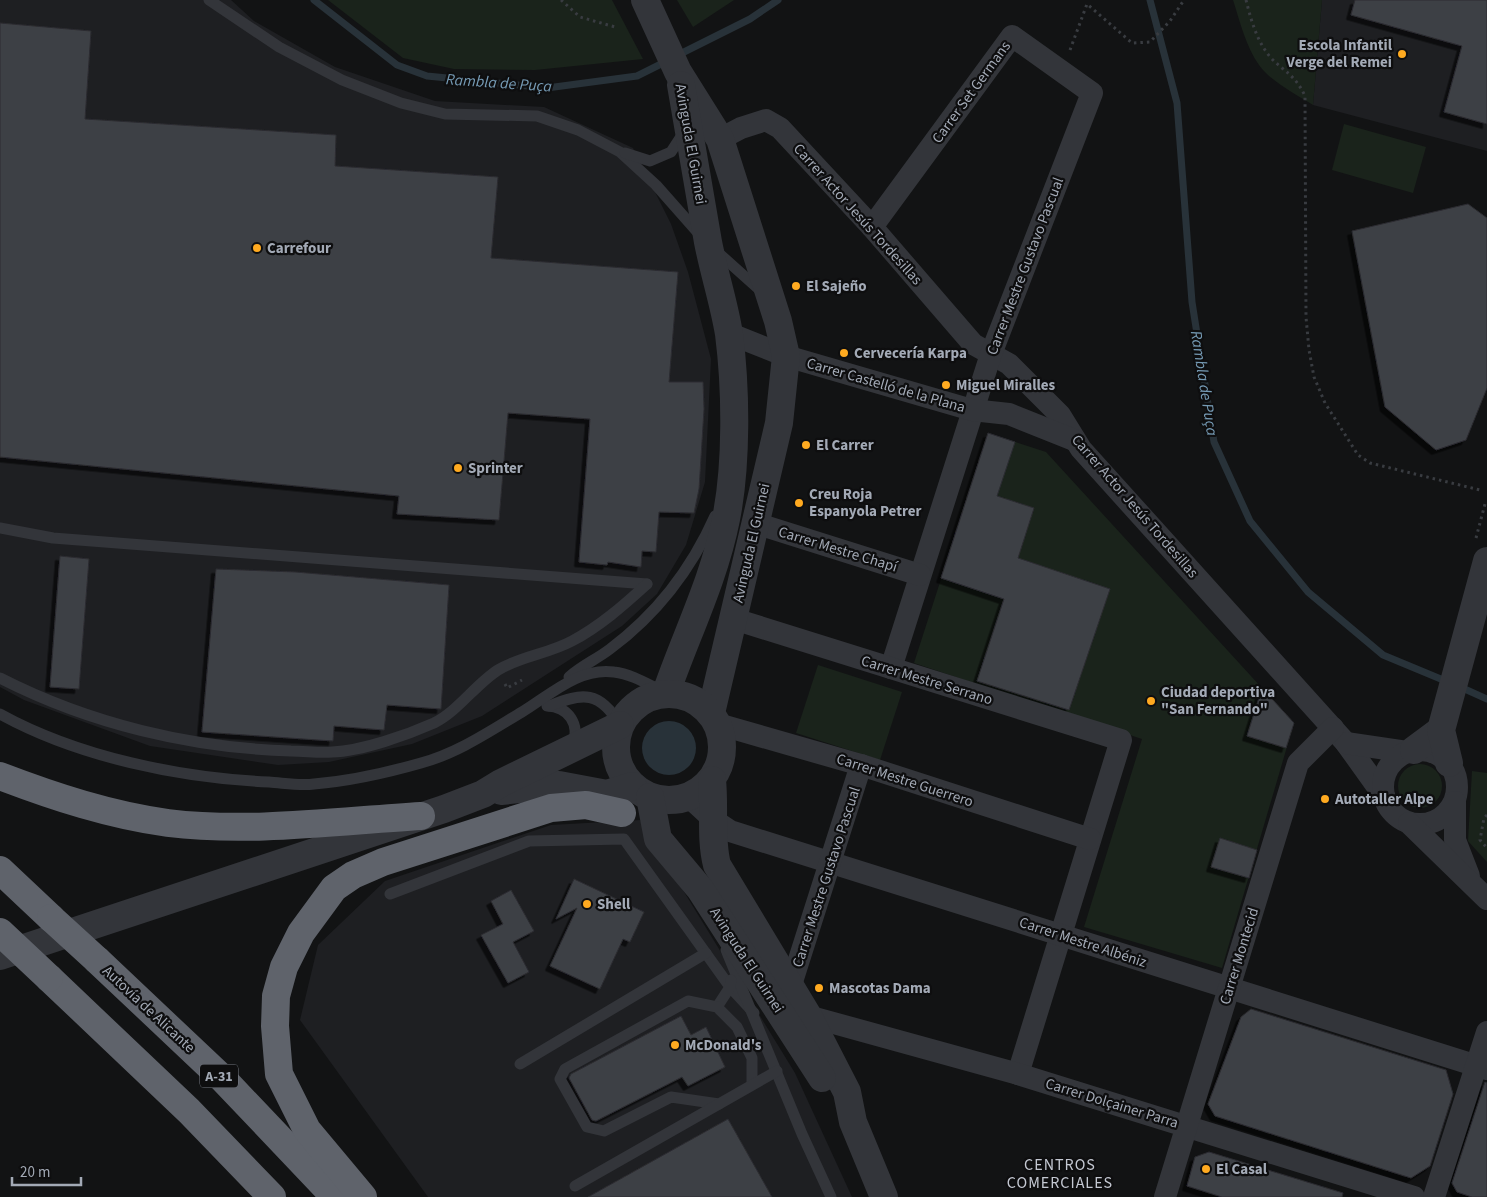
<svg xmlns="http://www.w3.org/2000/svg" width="1487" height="1197" font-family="'Source Sans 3',sans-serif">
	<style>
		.built { fill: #1e1f22 }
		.green { fill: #1a231b }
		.water { fill: #283239 }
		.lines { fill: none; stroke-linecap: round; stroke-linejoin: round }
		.stream { stroke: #283239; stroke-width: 7 }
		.building { fill: #3e4045; stroke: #2c2c31; filter: url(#shadow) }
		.path { stroke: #393c41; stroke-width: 3; stroke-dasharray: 2.5 4; stroke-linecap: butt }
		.service { stroke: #33353a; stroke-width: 11 }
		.minor { stroke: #33353a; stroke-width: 22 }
		.tertiary { stroke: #33353a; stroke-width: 28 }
		.motorway { stroke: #5f636b; stroke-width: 28 }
		.motorway-bridge { stroke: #5f636b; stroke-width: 28 }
		.poi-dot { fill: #ffaa20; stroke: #0e0e0f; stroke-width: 2 }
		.labels { text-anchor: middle; stroke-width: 4.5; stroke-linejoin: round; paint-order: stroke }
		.shield { fill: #0e0e0f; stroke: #767b84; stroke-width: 1 }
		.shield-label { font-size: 14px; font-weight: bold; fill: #a3aab6 }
		.poi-label { font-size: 15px; font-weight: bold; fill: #a3aab6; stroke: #0e0e0f; text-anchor: start }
		.street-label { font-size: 15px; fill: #a3aab6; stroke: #0e0e0f }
		.water-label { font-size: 16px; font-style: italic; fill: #769bb5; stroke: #0e0e0f }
		.neighbourhood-label { font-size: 16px; letter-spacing: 1px; fill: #c4c8d2; stroke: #0e0e0f }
	</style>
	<defs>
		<filter id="shadow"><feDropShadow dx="-4.5" dy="4.5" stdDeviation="0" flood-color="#0009"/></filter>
	</defs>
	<rect width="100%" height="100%" fill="#121314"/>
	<g class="built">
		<polygon points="0,0 231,0 254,21 335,67 435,101 544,107 633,148 671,224 688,272 711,359 705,482 686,545 657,594 622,626 482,716 412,744 329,762 278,765 150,746 24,700 0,687"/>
		<polygon points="1322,0 1487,0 1487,151 1313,105"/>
		<polygon points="640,820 795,1073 852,1197 428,1197 300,1020 318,945 385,881 551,825"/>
	</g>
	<g class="green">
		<polygon points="328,0 612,0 643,59 535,70 454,69 403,58"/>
		<polygon points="677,0 734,0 693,27"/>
		<path d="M 1233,0 L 1322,0 L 1313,105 C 1297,95 1270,81 1259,65 C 1246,47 1240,22 1233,0 Z"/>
		<polygon points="1344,124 1426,147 1413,193 1332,170"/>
		<polygon points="988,433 1046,452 1294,723 1222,968 1084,927 1142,739 914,663"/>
		<polygon points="818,665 902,692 880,760 796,733"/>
		<circle cx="1420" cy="786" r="22"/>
		<polygon points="1472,771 1487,773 1487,862 1468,841"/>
	</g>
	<circle class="water" cx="669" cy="748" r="27"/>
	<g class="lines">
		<g class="stream">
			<polyline points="314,0 397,65 427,76 547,88 637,76 667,61"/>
			<polyline points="1150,0 1177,103 1192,302 1214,442 1250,521 1308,592 1383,655 1448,682"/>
			<polyline points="676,56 750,19 778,0"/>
			<polyline points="1458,686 1487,699"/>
		</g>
	</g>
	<g class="building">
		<polygon points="1355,0 1487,0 1487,124 1444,112 1462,46 1351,15"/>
		<polygon points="0,23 91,31 85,119 336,135 335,166 498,177 491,258 678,272 669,382 703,382 704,409 699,489 694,513 659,512 656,552 642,551 641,567 608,562 607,565 579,562 590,419 508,413 499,520 397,514 399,496 0,457"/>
		<polygon points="1468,204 1487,218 1487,388 1466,440 1436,450 1385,407 1352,231"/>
		<polygon points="988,433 1015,442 997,496 1034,508 1018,558 1110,589 1069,710 977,681 1004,599 941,578"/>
		<polygon points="60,556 89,559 79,689 50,687"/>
		<polygon points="216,569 295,572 449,585 441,709 387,705 384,730 334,726 333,741 202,732"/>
		<polygon points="1262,688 1294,723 1286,748 1247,736"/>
		<polygon points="1220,838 1257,850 1249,878 1211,867"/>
		<polygon points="574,879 644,912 630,942 623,939 600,989 550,966 577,908 556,919"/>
		<polygon points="511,890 534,931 513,942 529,972 508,983 481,935 503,924 491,901"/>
		<polygon points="1251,1009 1446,1070 1453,1094 1430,1166 1411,1178 1215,1116 1208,1104 1241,1017"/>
		<polygon points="681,1016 691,1035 706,1027 725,1067 688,1086 682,1077 596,1121 592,1120 569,1078 571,1074"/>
		<polygon points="1485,1082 1487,1083 1487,1197 1472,1197 1457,1192 1452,1183"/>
		<polygon points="728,1119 772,1197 588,1197"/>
		<polygon points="1209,1152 1343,1193 1342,1197 1222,1197 1187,1186 1195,1157"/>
	</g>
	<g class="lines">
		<g class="path">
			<polyline points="561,0 580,17 615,27"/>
			<path d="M 1246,0 C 1251,20 1257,42 1271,58 C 1286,73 1295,75 1305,96 L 1306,317 L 1309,350 L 1314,377 L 1325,403 L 1358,455 L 1370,463 L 1480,490"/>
			<polyline points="1070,50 1087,4 1132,43 1150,42 1170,21 1184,0"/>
			<polyline points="1476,538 1485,504 1487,505"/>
			<polyline points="505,684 507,688 522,680"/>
			<polyline points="1487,815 1484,818 1480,840 1487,848"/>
		</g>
		<g class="service">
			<polyline points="209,0 279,47 342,80 401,103 445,114 537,116 578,130 620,152 656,185 701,236"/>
			<polyline points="625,153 650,161 671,152 684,132"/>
			<polyline points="714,249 762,292"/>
			<polyline points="0,528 53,538 647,584"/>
			<path d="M 569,677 C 581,666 597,659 610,649 C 657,614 691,570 715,516"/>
			<path d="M 0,678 C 90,724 191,748 291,751 C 305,751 319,753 332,752 C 362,751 407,735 434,723 C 457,712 476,684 498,670 C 521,656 548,654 572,641 C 599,627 624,605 647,584"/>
			<path d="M 547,706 C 569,707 580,724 573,745"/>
			<path d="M 549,706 C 583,692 600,691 620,725"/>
			<path d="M 0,714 C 78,757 180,778 269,782 C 284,783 300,786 314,784 C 351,781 386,773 421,763 C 458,753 490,731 522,712 C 550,695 579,667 614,672 C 632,674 649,685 666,693"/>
			<polyline points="390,894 529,841 624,839 730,987 754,1013"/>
			<polyline points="726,950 802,1134 831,1197"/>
			<polyline points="717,1007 730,987 731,980"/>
			<polyline points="520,1064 706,953"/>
			<polyline points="719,1104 671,1097 604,1131 587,1127 560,1079 565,1069 688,1001 717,1007 737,1027 752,1058 752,1084"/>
			<polyline points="575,1186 777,1071"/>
		</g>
		<g class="minor">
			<polyline points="720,139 741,128 766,120 780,128 872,227 973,344 1009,364 1060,415 1081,449 1346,743 1384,796"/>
			<polyline points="872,227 1012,36 1092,93 991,354 891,668"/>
			<polyline points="728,333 786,356 972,410 1009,414 1074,440"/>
			<polyline points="755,523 920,575"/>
			<polyline points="734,619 1121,740 1018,1074"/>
			<polyline points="718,724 861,765 1090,839"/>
			<polyline points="1346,743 1407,752"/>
			<circle cx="1420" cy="787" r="37"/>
			<polyline points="689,797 715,821 730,831 1487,1069"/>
			<polyline points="1455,802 1455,840 1469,876"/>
			<polyline points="1409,823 1487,899"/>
			<polyline points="790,988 861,765"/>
			<polyline points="808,1016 1018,1074 1414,1197"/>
			<polyline points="1165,1197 1298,763 1333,728"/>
			<polyline points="1434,1197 1487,1032"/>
		</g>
		<g class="tertiary">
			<polyline points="645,0 678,72 720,139 778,321 786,356 779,423 711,713"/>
			<path d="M 666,693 C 686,635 714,580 726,519 C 737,464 736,389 729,334 C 724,303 714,273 708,242 C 699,190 690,138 681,85"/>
			<circle cx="669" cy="747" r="53"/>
			<polyline points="1414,750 1441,730"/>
			<polyline points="1449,763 1441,730 1487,561"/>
			<path d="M 712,780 C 715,808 710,838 717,865 L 808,1016 L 847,1092 L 853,1122 L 884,1197"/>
			<polyline points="501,791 559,785 607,794 633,786"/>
			<polyline points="650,797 658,839 700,889 822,1078"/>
			<polyline points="0,956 444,809 483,794 501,783 620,725"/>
		</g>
		<g class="motorway">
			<path d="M 0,776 C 55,797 110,815 168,823 C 251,833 338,821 421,816"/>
			<polyline points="0,870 51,918"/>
			<polyline points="97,960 223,1079 335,1197"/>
			<polyline points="49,978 189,1111 272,1197"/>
			<polyline points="363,1197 307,1130 279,1074 275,1026 276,996 284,967 301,933 334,888 353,875 383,862 551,808 586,805 622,813"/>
		</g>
		<g class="motorway-bridge">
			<polyline points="51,918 97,960"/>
			<polyline points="0,932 49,978"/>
		</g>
	</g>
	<g class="poi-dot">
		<circle cx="1402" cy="54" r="5"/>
		<circle cx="257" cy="248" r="5"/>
		<circle cx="796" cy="286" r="5"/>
		<circle cx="844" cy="353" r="5"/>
		<circle cx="946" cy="385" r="5"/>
		<circle cx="806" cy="445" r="5"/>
		<circle cx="458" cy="468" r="5"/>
		<circle cx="799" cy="503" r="5"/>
		<circle cx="1151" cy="701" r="5"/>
		<circle cx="1325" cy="799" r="5"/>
		<circle cx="587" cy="904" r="5"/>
		<circle cx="819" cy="988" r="5"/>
		<circle cx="675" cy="1045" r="5"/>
		<circle cx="1206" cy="1169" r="5"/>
	</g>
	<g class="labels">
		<rect class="shield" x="200" y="1064.5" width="38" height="23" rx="4"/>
		<g class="shield-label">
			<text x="219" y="1081">A-31</text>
		</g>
		<g class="poi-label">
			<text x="1392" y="50" text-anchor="end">Escola Infantil<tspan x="1392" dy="17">Verge del Remei</tspan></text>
			<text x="267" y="253">Carrefour</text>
			<text x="806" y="291">El Sajeño</text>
			<text x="854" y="358">Cervecería Karpa</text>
			<text x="956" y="390">Miguel Miralles</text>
			<text x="816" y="450">El Carrer</text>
			<text x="468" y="473">Sprinter</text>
			<text x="809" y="499">Creu Roja<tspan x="809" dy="17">Espanyola Petrer</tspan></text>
			<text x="1161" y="697">Ciudad deportiva<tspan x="1161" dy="17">"San Fernando"</tspan></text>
			<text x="1335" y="804">Autotaller Alpe</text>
			<text x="597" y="909">Shell</text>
			<text x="829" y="993">Mascotas Dama</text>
			<text x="685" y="1050">McDonald's</text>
			<text x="1216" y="1174">El Casal</text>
		</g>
		<g class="street-label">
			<text transform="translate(971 92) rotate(-54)" y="5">Carrer Set Germans</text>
			<text transform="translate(691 144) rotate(80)" y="5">Avinguda El Guirnei</text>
			<text transform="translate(858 214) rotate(48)" y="5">Carrer Actor Jesús Tordesillas</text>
			<text transform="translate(1025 266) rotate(-69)" y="5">Carrer Mestre Gustavo Pascual</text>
			<text transform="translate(886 385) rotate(16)" y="5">Carrer Castelló de la Plana</text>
			<text transform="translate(1135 506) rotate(49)" y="5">Carrer Actor Jesús Tordesillas</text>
			<text transform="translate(751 543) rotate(-77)" y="5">Avinguda El Guirnei</text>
			<text transform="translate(838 549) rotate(17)" y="5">Carrer Mestre Chapí</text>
			<text transform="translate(927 680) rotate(17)" y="5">Carrer Mestre Serrano</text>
			<text transform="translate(905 780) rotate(18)" y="5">Carrer Mestre Guerrero</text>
			<text transform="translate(826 877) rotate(-72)" y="5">Carrer Mestre Gustavo Pascual</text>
			<text transform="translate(1083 942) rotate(18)" y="5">Carrer Mestre Albéniz</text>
			<text transform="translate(1239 956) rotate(-73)" y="5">Carrer Montecid</text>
			<text transform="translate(747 960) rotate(57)" y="5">Avinguda El Guirnei</text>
			<text transform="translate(149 1009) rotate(43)" y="5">Autovía de Alicante</text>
			<text transform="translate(1112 1103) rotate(17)" y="5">Carrer Dolçainer Parra</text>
		</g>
		<g class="water-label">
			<text transform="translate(499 82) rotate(4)" y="6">Rambla de Puça</text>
			<text transform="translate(1205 383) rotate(81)" y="6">Rambla de Puça</text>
		</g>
		<g class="neighbourhood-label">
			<text x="1060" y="1170">CENTROS<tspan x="1060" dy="18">COMERCIALES</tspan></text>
		</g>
	</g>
	<path d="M12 1177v8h69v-8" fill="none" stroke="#a3aab6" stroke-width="2.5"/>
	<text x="20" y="1177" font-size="15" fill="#a3aab6" stroke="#0e0e0f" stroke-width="4" paint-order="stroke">20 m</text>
</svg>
